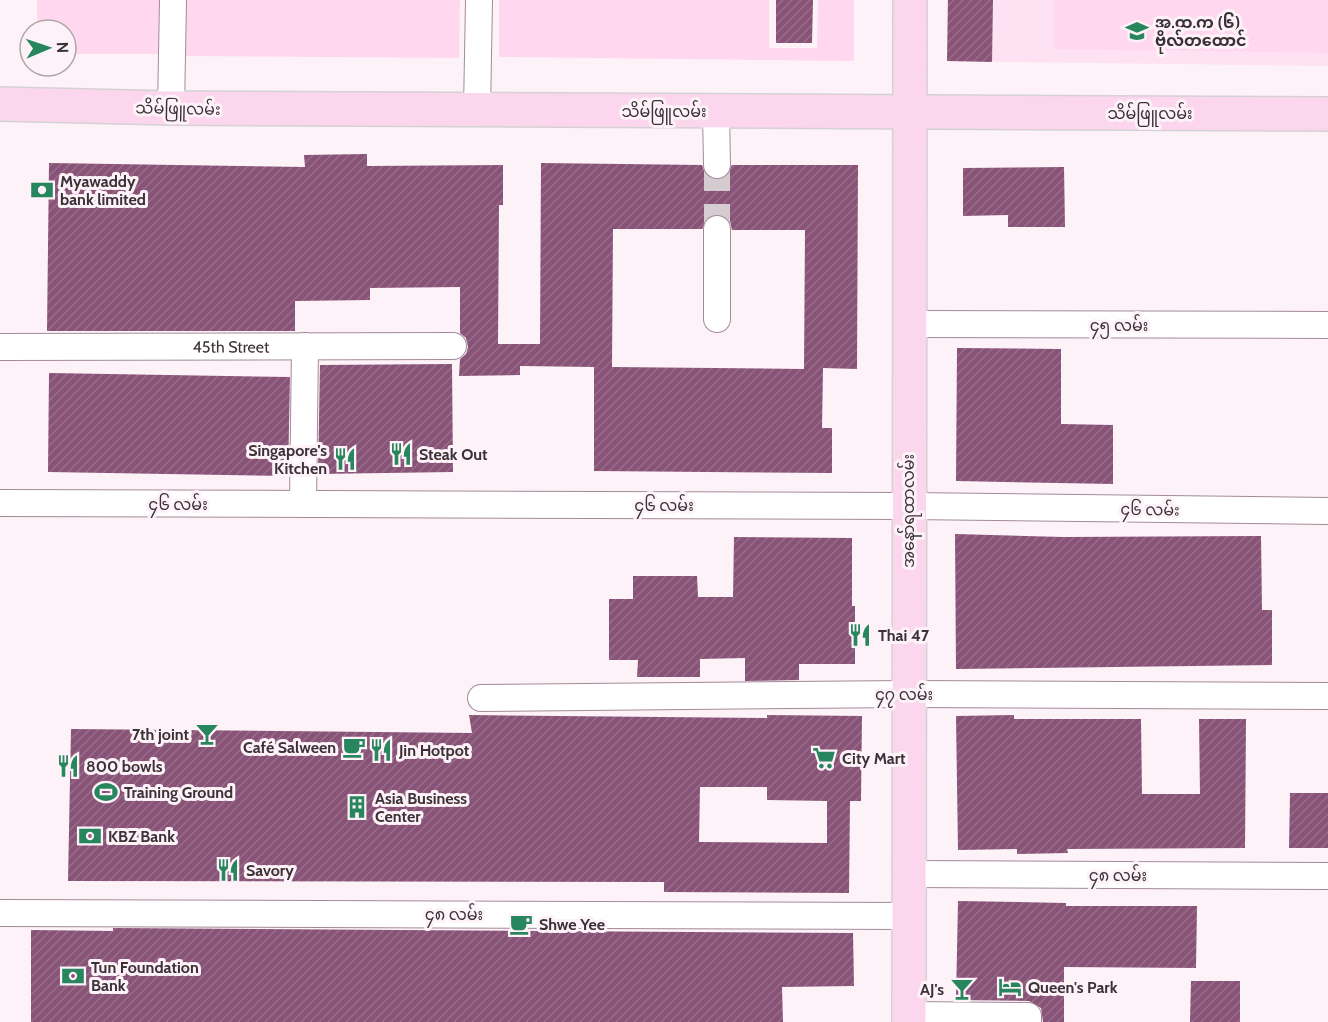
<svg xmlns="http://www.w3.org/2000/svg" width="1328" height="1022" font-family="Cabin,'Noto Sans Myanmar',sans-serif">
	<style>
		.built { fill: #fee1f2 }
		.green { fill: #ffd8f0 }
		.building { fill: url(#building-hatch); fill-rule: evenodd }
		.lines { fill: none; stroke-linecap: round; stroke-linejoin: round }
		.minor-tunnel { stroke: #d6cbd1; stroke-width: 26; stroke-dasharray: 26 13; stroke-linecap: butt }
		.minor-casing { stroke: #a38a99; stroke-width: 28 }
		.major-casing { stroke: #d4d2d3; stroke-width: 36 }
		.minor { stroke: #fff; stroke-width: 26 }
		.major { stroke: #fbd6ed; stroke-width: 33 }
		.labels { text-anchor: middle; stroke-width: 6; stroke-linejoin: round; paint-order: stroke }
		.poi-label { font-size: 16px; font-weight: bold; fill: #3b3137; stroke: #fdf2f8; text-anchor: start }
		.street-label { font-size: 16px; fill: #3b3137; stroke: #fdf2f8 }
	</style>
	<defs>
		<pattern id="building-hatch" width="6" height="6" patternUnits="userSpaceOnUse" patternTransform="scale(1.5)"><rect width="6" height="6" fill="#885376"/><path d="M-1 1l2-2M0 6l6-6M5 7l2-2" fill="none" stroke="#976e89"/></pattern>
	</defs>
	<rect width="100%" height="100%" fill="#fdf2f8"/>
	<polygon class="built" points="947,0 1328,0 1328,66 947,61"/>
	<g class="green">
		<polygon points="37,0 160,0 160,54 66,54 66,30 37,30"/>
		<polygon points="184,0 460,0 459,58 184,56"/>
		<polygon points="499,0 769,0 769,48 817,48 818,0 854,0 854,61 499,57"/>
		<polygon points="1054,0 1328,0 1328,53 1054,49"/>
	</g>
	<g class="building">
		<polygon points="776,0 813,0 812,43 776,43"/>
		<polygon points="948,0 993,0 992,62 947,61"/>
		<path d="M 367,154 L 367,166 L 503,165 L 503,205 L 499,205 L 498,344 L 540,344 L 541,163 L 702,165 L 705,173 L 717,180 L 725,177 L 732,165 L 858,165 L 857,369 L 823,368 L 822,428 L 832,428 L 832,473 L 594,471 L 594,367 L 520,366 L 520,375 L 459,376 L 460,359 L 466,354 L 468,347 L 466,338 L 460,333 L 460,287 L 370,288 L 370,300 L 295,301 L 295,331 L 47,331 L 49,163 L 305,167 L 304,155 ZM 718,214 L 730,221 L 732,230 L 805,230 L 804,369 L 612,367 L 613,229 L 702,229 L 709,216 Z"/>
		<polygon points="1064,167 1065,227 1008,227 1008,215 963,216 963,168"/>
		<polygon points="957,348 1061,349 1061,424 1113,425 1113,484 956,481"/>
		<polygon points="452,364 453,472 318,474 320,365"/>
		<polygon points="49,373 290,377 288,476 48,472"/>
		<polygon points="955,534 1063,537 1261,536 1262,610 1272,610 1272,665 956,669"/>
		<polygon points="734,537 852,538 852,606 855,606 855,664 799,664 799,680 745,681 745,658 700,659 700,677 637,677 638,660 609,660 609,599 633,599 633,576 697,576 698,597 733,597"/>
		<path d="M 469,715 L 767,718 L 767,715 L 862,716 L 861,801 L 850,801 L 849,893 L 664,892 L 664,882 L 68,881 L 71,729 L 472,733 ZM 700,787 L 767,787 L 767,800 L 827,801 L 827,843 L 699,842 Z"/>
		<polygon points="1014,715 1014,719 1141,719 1142,794 1200,794 1199,719 1246,719 1245,848 1067,849 1068,853 1017,854 1017,849 958,850 956,716"/>
		<polygon points="1290,793 1328,793 1328,848 1289,848"/>
		<polygon points="958,901 1066,903 1066,906 1197,906 1196,968 1064,967 1064,1022 1043,1022 1041,1008 1029,1001 956,1000"/>
		<polygon points="113,928 853,933 854,986 782,987 783,1022 31,1022 31,930 113,931"/>
		<polygon points="1191,981 1240,981 1240,1022 1190,1022"/>
	</g>
	<g class="lines">
		<polyline class="minor-tunnel" points="717,165 717,229"/>
		<g class="minor-casing">
			<g id="minor">
				<polyline points="171,108 173,0"/>
				<polyline points="477,110 479,0"/>
				<polyline points="716,111 717,165"/>
				<polyline points="717,229 717,319"/>
				<polyline points="910,324 1328,325"/>
				<path id="s1" d="M 0,347 L 453,346"/>
				<polyline points="0,503 908,506 1328,511"/>
				<polyline points="303,504 305,346"/>
				<polyline points="481,698 908,694 1328,696"/>
				<polyline points="909,874 1328,876"/>
				<polyline points="0,913 909,916"/>
				<polyline points="909,1015 1028,1016 1028,1022"/>
			</g>
		</g>
		<g class="major-casing">
			<g id="major">
				<polyline points="0,104 171,108 1328,114"/>
				<polyline points="909,1022 910,0"/>
			</g>
		</g>
		<use href="#minor" class="minor"/>
		<use href="#major" class="major"/>
	</g>
	<defs>
		<g id="school-bare" transform="scale(1.8)"><path d="M0-5L7-2L0 1L-7-2ZM-4 1L0 2.5L4 1V4Q0 6-4 4Z" fill="#27865e" stroke="#fdf2f8" stroke-width="2.5" paint-order="stroke"/></g>
		<g id="bank-bare" transform="scale(1.8)"><path d="M-6-4H6V4H-6ZM0-2.3a2.3 2.3 0 1 0 0 4.6a2.3 2.3 0 1 0 0-4.6Z" fill="#27865e" stroke="#fdf2f8" stroke-width="2.5" paint-order="stroke"/></g>
		<g id="restaurant-bare" transform="scale(1.8)"><path d="M-5-6h1v4h1v-4h1v4h1v-4h1v5L-1.5 .5V6h-2V.5L-5-1ZM5-6V6H3V1.5H1.5Q1.5-4 5-6Z" fill="#27865e" stroke="#fdf2f8" stroke-width="2.5" paint-order="stroke"/></g>
		<g id="bar-bare" transform="scale(1.8)"><path d="M-6-5H6L.8 .8V4.5H3.5V6h-7V4.5H-.8V.8Z" fill="#27865e" stroke="#fdf2f8" stroke-width="2.5" paint-order="stroke"/></g>
		<g id="cafe-bare" transform="scale(1.8)"><path d="M-5.5-4.5H6V0H3Q3 3.5 0 3.5H-2.5Q-5.5 3.5-5.5 0ZM3-3.2v2h1.7v-2ZM-6 4.5H4V6H-6Z" fill="#27865e" stroke="#fdf2f8" stroke-width="2.5" paint-order="stroke"/></g>
		<g id="supermarket-bare" transform="scale(1.8)"><path d="M-6-5.5h2.5l.6 2H6L4.5 2H-2.5L-4.4-4H-6ZM-1.5 3.2a1.3 1.3 0 1 0 .1 0ZM3 3.2a1.3 1.3 0 1 0 .1 0Z" fill="#27865e" stroke="#fdf2f8" stroke-width="2.5" paint-order="stroke"/></g>
		<g id="stadium-bare" transform="scale(1.8)"><path d="M0-5a6.5 5 0 1 0 0 10a6.5 5 0 1 0 0-10ZM-3.5-1.8h7v3.6h-7Z" fill="#27865e" stroke="#fdf2f8" stroke-width="2.5" paint-order="stroke"/></g>
		<g id="building-bare" transform="scale(1.8)"><path d="M-4-6H4V6H1V3H-1V6H-4ZM-2.5-4.3h1.7v1.8h-1.7ZM.8-4.3h1.7v1.8H.8ZM-2.5-1h1.7V.8h-1.7ZM.8-1h1.7V.8H.8Z" fill="#27865e" stroke="#fdf2f8" stroke-width="2.5" paint-order="stroke"/></g>
		<g id="hotel-bare" transform="scale(1.8)"><path d="M-6-4.5h1.5V1H6V5H4.5V3h-9V5H-6ZM-4 0a1.8 1.8 0 1 1 3.6 0ZM.5 0V-2.5h3Q6-2.5 6 0Z" fill="#27865e" stroke="#fdf2f8" stroke-width="2.5" paint-order="stroke"/></g>
	</defs>
	<g fill-rule="evenodd">
		<use href="#school-bare" x="1137" y="31"/>
		<use href="#bank-bare" x="42" y="190"/>
		<use href="#restaurant-bare" x="401" y="454"/>
		<use href="#restaurant-bare" x="345" y="459"/>
		<use href="#restaurant-bare" x="860" y="635"/>
		<use href="#bar-bare" x="207" y="734"/>
		<use href="#cafe-bare" x="354" y="747"/>
		<use href="#restaurant-bare" x="381" y="750"/>
		<use href="#supermarket-bare" x="824" y="758"/>
		<use href="#restaurant-bare" x="68" y="766"/>
		<use href="#stadium-bare" x="106" y="792"/>
		<use href="#building-bare" x="357" y="807"/>
		<use href="#bank-bare" x="90" y="836"/>
		<use href="#restaurant-bare" x="228" y="870"/>
		<use href="#cafe-bare" x="521" y="924"/>
		<use href="#bank-bare" x="73" y="976"/>
		<use href="#hotel-bare" x="1010" y="987"/>
		<use href="#bar-bare" x="962" y="989"/>
	</g>
	<g class="labels">
		<g class="poi-label">
			<text x="1155" y="28">အ.ထ.က (၆)<tspan x="1155" dy="18">ဗိုလ်တထောင်</tspan></text>
			<text x="60" y="187">Myawaddy<tspan x="60" dy="18">bank limited</tspan></text>
			<text x="327" y="456" text-anchor="end">Singapore's<tspan x="327" dy="18">Kitchen</tspan></text>
			<text x="419" y="460">Steak Out</text>
			<text x="878" y="641">Thai 47</text>
			<text x="189" y="740" text-anchor="end">7th joint</text>
			<text x="336" y="753" text-anchor="end">Café Salween</text>
			<text x="399" y="756">Jin Hotpot</text>
			<text x="842" y="764">City Mart</text>
			<text x="86" y="772">800 bowls</text>
			<text x="124" y="798">Training Ground</text>
			<text x="375" y="804">Asia Business<tspan x="375" dy="18">Center</tspan></text>
			<text x="108" y="842">KBZ Bank</text>
			<text x="246" y="876">Savory</text>
			<text x="539" y="930">Shwe Yee</text>
			<text x="91" y="973">Tun Foundation<tspan x="91" dy="18">Bank</tspan></text>
			<text x="1028" y="993">Queen's Park</text>
			<text x="944" y="995" text-anchor="end">AJ's</text>
		</g>
		<g class="street-label">
			<text transform="translate(178 108) rotate(1)" y="6">သိမ်ဖြူလမ်း</text>
			<text x="664" y="117">သိမ်ဖြူလမ်း</text>
			<text x="1150" y="119">သိမ်ဖြူလမ်း</text>
			<text x="1119" y="331">၄၅ လမ်း</text>
			<text dy="6" stroke="none"><textPath href="#s1" startOffset="231">45th Street</textPath></text>
			<text x="178" y="510">၄၆ လမ်း</text>
			<text x="664" y="511">၄၆ လမ်း</text>
			<text transform="translate(1150 509) rotate(1)" y="6">၄၆ လမ်း</text>
			<text transform="translate(908 511) rotate(-90)" y="6">အနော်ရထာလမ်း</text>
			<text x="904" y="700">၄၇ လမ်း</text>
			<text x="1118" y="881">၄၈ လမ်း</text>
			<text x="454" y="920">၄၈ လမ်း</text>
		</g>
	</g>
	<g transform="translate(48 48) rotate(88)"><circle r="28" fill="#fdf2f8" stroke="#afa5ab" stroke-width="1.5"/>
	<path d="M0-4.5L10 22L0 15L-10 22Z" fill="#27865e"/>
	<text y="-9" font-size="16" font-weight="bold" text-anchor="middle" fill="#3b3137">N</text>
	</g>
</svg>
